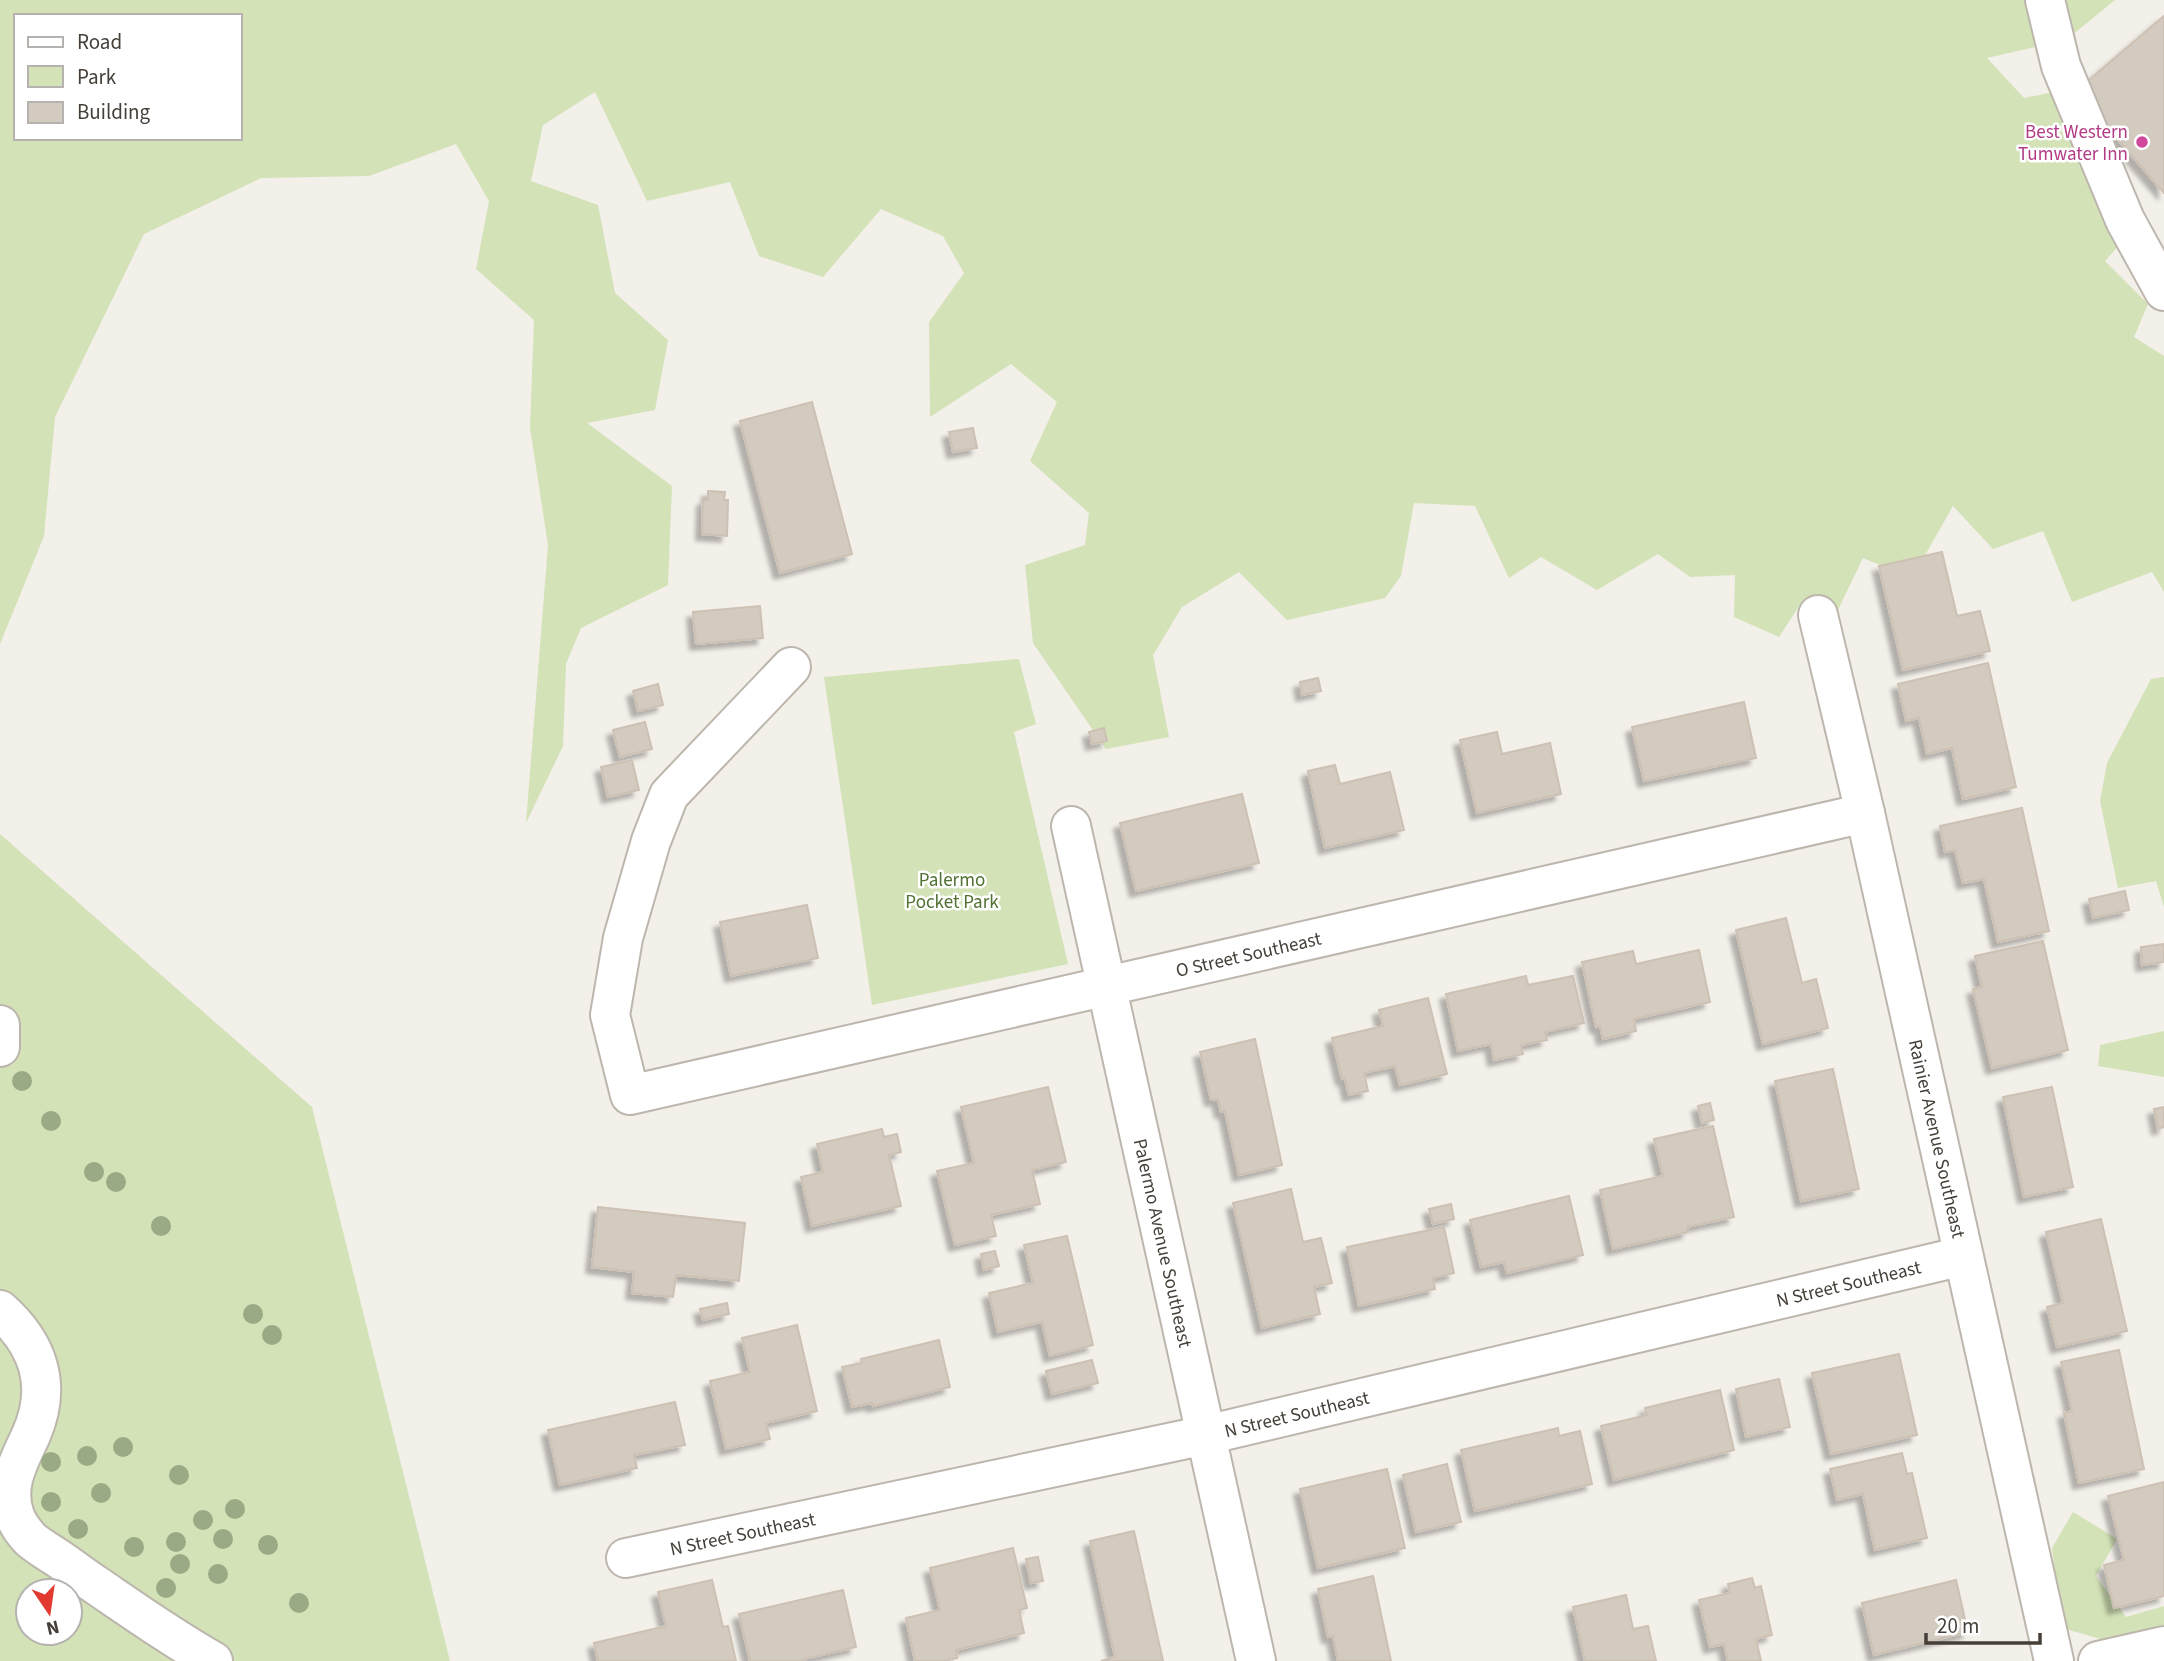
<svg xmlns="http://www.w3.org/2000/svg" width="2164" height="1661" font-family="'Source Sans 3',sans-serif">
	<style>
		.green { fill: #d3e2b7; fill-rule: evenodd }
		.building { fill: #d3cac0; stroke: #cdc1b4; stroke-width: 2; filter: url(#shadow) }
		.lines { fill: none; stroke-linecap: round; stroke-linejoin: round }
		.minor-casing { stroke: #bdb6ad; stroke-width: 42 }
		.minor { stroke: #fff; stroke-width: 38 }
		.tree { fill: #99aa84 }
		.hotel-dot { fill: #d1479c; stroke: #fff; stroke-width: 2.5 }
		.labels { text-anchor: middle; stroke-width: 5; stroke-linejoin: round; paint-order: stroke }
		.hotel-label { font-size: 19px; fill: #b23c85; stroke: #fff; text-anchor: end }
		.park-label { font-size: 19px; fill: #507132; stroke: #fff }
		.street-label { font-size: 19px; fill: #453f38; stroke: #fff }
	</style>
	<defs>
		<filter id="shadow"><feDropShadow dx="-6" dy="6" stdDeviation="2" flood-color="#0004"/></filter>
	</defs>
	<rect width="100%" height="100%" fill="#f3efe9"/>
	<g class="green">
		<path d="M 0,0 L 2115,0 L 2066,40 L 1987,58 L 2024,98 L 2064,90 L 2102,131 L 2079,166 L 2114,186 L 2120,244 L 2105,261 L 2148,304 L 2134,337 L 2164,356 L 2164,592 L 2152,572 L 2072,602 L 2043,531 L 1993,549 L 1953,506 L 1912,578 L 1863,558 L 1835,616 L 1801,603 L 1779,637 L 1734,617 L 1735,575 L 1690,577 L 1658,554 L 1597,590 L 1541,557 L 1509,578 L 1475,506 L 1414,503 L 1401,576 L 1385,598 L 1287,620 L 1239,572 L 1182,607 L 1153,655 L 1169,737 L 1106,749 L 1033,643 L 1025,565 L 1085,545 L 1089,513 L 1030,461 L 1057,402 L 1011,364 L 930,417 L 929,322 L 964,273 L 943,236 L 881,209 L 823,277 L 759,256 L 730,182 L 647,201 L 595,92 L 543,125 L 531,181 L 598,205 L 615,293 L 668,340 L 655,410 L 587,423 L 672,486 L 668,585 L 581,628 L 566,664 L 563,746 L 526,823 L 548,545 L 530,428 L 534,320 L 476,269 L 489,201 L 456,144 L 369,176 L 261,178 L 144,234 L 55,417 L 44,536 L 0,644 ZM 16,16 L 240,16 L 240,138 L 16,138 Z"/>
		<polygon points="1019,659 1036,724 1014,732 1068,964 872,1005 824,677"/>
		<polygon points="2164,677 2164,907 2156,881 2118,888 2100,801 2107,763 2151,679"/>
		<path d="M 0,834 L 312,1107 L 450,1661 L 0,1661 ZM 28,1591 L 70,1591 L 70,1633 L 28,1633 Z"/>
		<polygon points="2164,1031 2164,1077 2098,1066 2100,1045"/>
		<polygon points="2073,1512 2117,1539 2096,1576 2126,1617 2164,1606 2164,1627 2122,1645 2062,1628 2052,1548"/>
	</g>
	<g class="building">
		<polygon points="2164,16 2164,193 2076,91"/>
		<polygon points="812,402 852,554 780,573 740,421"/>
		<polygon points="973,428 977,448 953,452 949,432"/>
		<polygon points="708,491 725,492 724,500 728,500 727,536 702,534 703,500 708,500"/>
		<polygon points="1942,552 1957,616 1980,611 1990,651 1903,670 1879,566"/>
		<polygon points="760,606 763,638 696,644 693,612"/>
		<polygon points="1988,663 2016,787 1963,799 1952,748 1927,754 1919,718 1906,721 1898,684"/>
		<polygon points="1318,678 1321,691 1302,695 1300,682"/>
		<polygon points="658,684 663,705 638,711 633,691"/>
		<polygon points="1744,702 1756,758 1644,781 1632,727"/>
		<polygon points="645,722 652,749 620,757 613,730"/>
		<polygon points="1104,728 1107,741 1092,744 1089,732"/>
		<polygon points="1497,732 1502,754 1550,743 1561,794 1477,813 1460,740"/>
		<polygon points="632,760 639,790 608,797 601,767"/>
		<polygon points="1335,765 1340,784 1390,772 1404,830 1325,848 1308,771"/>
		<polygon points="1242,794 1259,863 1136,891 1120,823"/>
		<polygon points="2022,808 2049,931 1998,942 1984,879 1963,883 1955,850 1945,852 1940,826"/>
		<polygon points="2125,891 2129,910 2093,918 2089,899"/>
		<polygon points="807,905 818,958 731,976 720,922"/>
		<polygon points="1786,918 1802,983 1816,979 1828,1028 1763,1044 1736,930"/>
		<polygon points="2043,941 2068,1050 1992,1068 1973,989 1982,987 1975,956"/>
		<polygon points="2164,944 2164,962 2142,965 2141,947"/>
		<polygon points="1699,950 1710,1002 1634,1019 1636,1031 1603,1039 1600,1026 1596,1027 1582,962 1633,951 1636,964"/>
		<polygon points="1526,976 1528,985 1573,976 1584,1023 1545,1032 1547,1040 1521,1045 1523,1054 1494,1060 1491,1044 1458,1051 1446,994"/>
		<polygon points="1428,998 1447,1074 1400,1085 1395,1066 1364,1073 1368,1091 1349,1095 1345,1078 1342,1079 1332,1038 1383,1026 1379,1010"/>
		<polygon points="1255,1039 1282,1165 1239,1175 1225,1111 1221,1112 1218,1099 1211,1100 1200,1052"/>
		<polygon points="1833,1069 1859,1189 1801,1201 1775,1081"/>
		<polygon points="1048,1087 1066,1162 1032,1170 1040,1204 991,1215 996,1236 955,1245 937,1171 974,1163 961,1107"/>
		<polygon points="2052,1087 2073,1187 2024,1197 2003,1097"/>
		<polygon points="1710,1103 1714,1120 1702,1123 1698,1106"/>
		<polygon points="2164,1107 2164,1127 2158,1129 2154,1109"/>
		<polygon points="1713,1126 1734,1217 1687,1227 1688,1232 1613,1249 1600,1190 1663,1176 1654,1139"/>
		<polygon points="882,1129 884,1137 897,1134 901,1152 889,1155 901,1206 812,1226 801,1177 823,1172 817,1144"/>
		<polygon points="1291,1189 1303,1242 1321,1238 1332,1283 1314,1287 1320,1314 1262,1328 1233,1203"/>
		<polygon points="1569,1196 1583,1255 1507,1273 1504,1262 1481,1267 1470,1220"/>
		<polygon points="1451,1204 1454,1219 1433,1224 1429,1209"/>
		<polygon points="598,1207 745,1223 739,1281 676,1275 673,1297 632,1293 634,1272 592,1267"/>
		<polygon points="2101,1219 2127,1331 2057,1347 2047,1307 2063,1303 2046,1232"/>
		<polygon points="1444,1227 1454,1273 1433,1278 1435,1289 1359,1306 1347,1247"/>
		<polygon points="1067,1236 1093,1345 1050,1356 1042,1322 998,1332 989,1293 1033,1283 1024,1245"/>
		<polygon points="995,1251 999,1266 984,1270 981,1254"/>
		<polygon points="727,1303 729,1314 703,1320 700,1309"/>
		<polygon points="797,1325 817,1411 766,1423 770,1439 726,1449 710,1381 750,1372 742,1338"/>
		<polygon points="939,1340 950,1387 873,1406 872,1403 852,1407 842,1367 862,1363 861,1359"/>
		<polygon points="2119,1350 2144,1469 2079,1483 2064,1413 2072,1411 2061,1362"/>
		<polygon points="1899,1354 1917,1435 1831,1454 1812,1373"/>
		<polygon points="1092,1360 1098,1383 1052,1394 1046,1371"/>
		<polygon points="1779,1379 1790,1427 1746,1437 1736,1389"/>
		<polygon points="1720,1390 1734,1450 1614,1480 1601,1426 1647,1415 1645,1408"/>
		<polygon points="675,1402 685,1445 634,1455 637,1468 560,1485 548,1430"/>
		<polygon points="1558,1428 1559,1436 1580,1431 1592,1484 1475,1511 1461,1450"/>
		<polygon points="1902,1453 1907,1474 1912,1473 1927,1538 1875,1550 1863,1494 1837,1500 1830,1469"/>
		<polygon points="1447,1464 1461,1522 1416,1532 1403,1475"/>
		<polygon points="1387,1469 1405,1548 1318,1568 1300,1489"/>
		<polygon points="2164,1482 2164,1596 2114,1608 2104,1565 2124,1560 2108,1496"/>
		<polygon points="1134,1531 1163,1661 1101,1661 1115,1657 1090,1541"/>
		<polygon points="1013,1548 1027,1608 1019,1610 1024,1633 956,1650 957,1658 943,1661 915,1661 906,1618 940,1610 930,1568"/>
		<polygon points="1038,1557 1043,1581 1031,1583 1026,1559"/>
		<polygon points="1373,1576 1391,1661 1338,1661 1333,1636 1328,1637 1318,1589"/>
		<polygon points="1752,1578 1755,1588 1761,1586 1772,1635 1756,1639 1761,1661 1728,1661 1724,1644 1710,1647 1699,1600 1730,1593 1728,1584"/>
		<polygon points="712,1580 723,1627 728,1626 736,1661 598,1661 594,1643 666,1626 658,1592"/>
		<polygon points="1956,1580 1968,1632 1874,1655 1862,1603"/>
		<polygon points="843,1590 856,1647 804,1659 805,1661 750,1661 739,1614"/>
		<polygon points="1626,1595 1633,1629 1648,1626 1656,1661 1585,1661 1573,1607"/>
	</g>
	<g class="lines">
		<g class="minor-casing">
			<g id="minor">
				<polyline points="2045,0 2061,66 2125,220 2164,291"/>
				<path id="s1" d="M 1818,615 L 1865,813 L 2054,1661"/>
				<path id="s2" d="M 791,667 L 669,795 L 651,841 L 623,938 L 610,1015 L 630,1095 L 1865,813"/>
				<path id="s3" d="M 1071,826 L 1256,1661"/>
				<polyline points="0,1025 0,1047"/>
				<path d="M 0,1310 C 38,1344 53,1385 31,1435 C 19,1461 4,1486 15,1516 C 18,1525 24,1532 30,1539 C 38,1546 47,1551 56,1557 C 70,1566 82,1576 96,1585 C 134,1611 172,1638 213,1661"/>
				<path id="s4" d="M 626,1558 L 1206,1435 L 1963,1256"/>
				<polyline points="2098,1661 2164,1646"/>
			</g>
		</g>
		<use href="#minor" class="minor"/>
	</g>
	<g class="tree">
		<circle cx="22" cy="1081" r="10"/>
		<circle cx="51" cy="1121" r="10"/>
		<circle cx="94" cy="1172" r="10"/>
		<circle cx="116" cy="1182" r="10"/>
		<circle cx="161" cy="1226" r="10"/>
		<circle cx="253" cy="1314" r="10"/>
		<circle cx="272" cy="1335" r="10"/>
		<circle cx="123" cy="1447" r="10"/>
		<circle cx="87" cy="1456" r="10"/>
		<circle cx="51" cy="1462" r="10"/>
		<circle cx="179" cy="1475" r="10"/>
		<circle cx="101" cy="1493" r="10"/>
		<circle cx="51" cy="1502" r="10"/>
		<circle cx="235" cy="1509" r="10"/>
		<circle cx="203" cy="1520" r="10"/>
		<circle cx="78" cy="1529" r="10"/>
		<circle cx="223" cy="1539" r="10"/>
		<circle cx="176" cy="1542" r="10"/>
		<circle cx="268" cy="1545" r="10"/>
		<circle cx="134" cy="1547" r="10"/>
		<circle cx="180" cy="1564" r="10"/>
		<circle cx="218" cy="1574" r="10"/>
		<circle cx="166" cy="1588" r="10"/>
		<circle cx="299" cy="1603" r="10"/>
	</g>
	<circle class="hotel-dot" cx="2142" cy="142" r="7"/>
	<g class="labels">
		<g class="hotel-label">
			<text x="2128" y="138">Best Western<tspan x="2128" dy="22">Tumwater Inn</tspan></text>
		</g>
		<g class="park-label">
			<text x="952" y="886">Palermo<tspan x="952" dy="22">Pocket Park</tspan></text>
		</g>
		<g class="street-label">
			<text dy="7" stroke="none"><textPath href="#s2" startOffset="1122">O Street Southeast</textPath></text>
			<text dy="7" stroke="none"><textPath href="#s1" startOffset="537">Rainier Avenue Southeast</textPath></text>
			<text dy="7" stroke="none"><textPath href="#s3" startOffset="427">Palermo Avenue Southeast</textPath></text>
			<text dy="7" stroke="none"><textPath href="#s4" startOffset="1253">N Street Southeast</textPath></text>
			<text dy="7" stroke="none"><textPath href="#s4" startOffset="686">N Street Southeast</textPath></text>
			<text dy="7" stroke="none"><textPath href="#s4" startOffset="119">N Street Southeast</textPath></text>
		</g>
	</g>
	<rect x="14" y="14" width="228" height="126" fill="#ffffff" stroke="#b5b2af" stroke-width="2"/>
	<rect x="28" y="37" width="35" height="10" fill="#ffffff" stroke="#b5b2af" stroke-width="2"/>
	<text x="77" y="49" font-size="21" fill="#453f38">Road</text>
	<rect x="28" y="66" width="35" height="21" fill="#d3e2b7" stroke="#b5b2af" stroke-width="2"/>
	<text x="77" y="84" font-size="21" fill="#453f38">Park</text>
	<rect x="28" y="102" width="35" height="21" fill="#d3cac0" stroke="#b5b2af" stroke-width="2"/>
	<text x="77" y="119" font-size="21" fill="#453f38">Building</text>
	<g transform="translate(49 1612) rotate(167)"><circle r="33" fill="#ffffff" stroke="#b5b2af" stroke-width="2"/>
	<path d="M0-5L12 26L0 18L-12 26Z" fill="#e23a31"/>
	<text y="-10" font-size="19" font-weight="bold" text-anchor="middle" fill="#453f38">N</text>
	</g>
	<path d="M1926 1633v10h114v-10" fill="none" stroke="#453f38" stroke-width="3.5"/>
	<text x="1937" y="1633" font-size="21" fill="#453f38" stroke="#ffffff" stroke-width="5" paint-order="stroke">20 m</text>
</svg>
